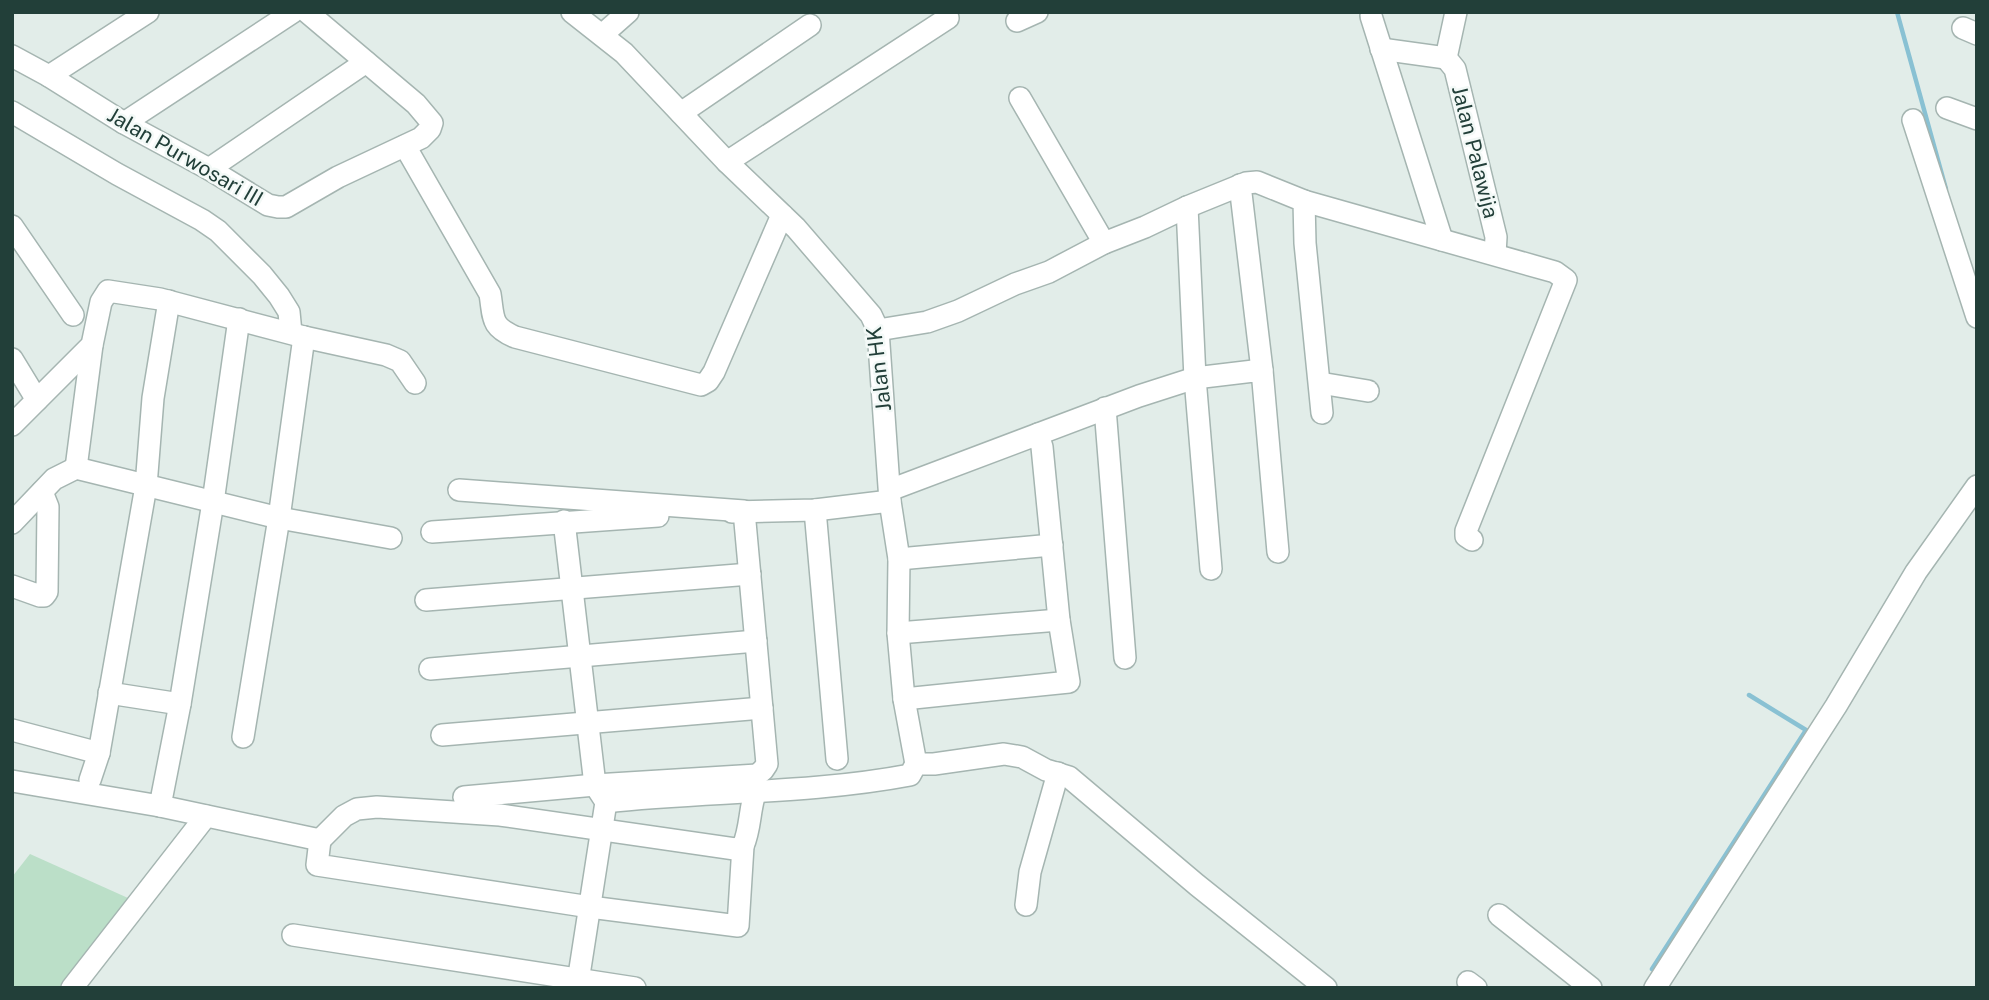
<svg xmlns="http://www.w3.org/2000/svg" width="1989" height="1000" font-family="'Public Sans',sans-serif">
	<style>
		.green { fill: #bbdfc8 }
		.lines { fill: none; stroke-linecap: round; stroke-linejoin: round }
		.stream { stroke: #89c1d3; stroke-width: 4.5 }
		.minor-casing { stroke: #a5b5b1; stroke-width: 24 }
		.minor { stroke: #fff; stroke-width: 21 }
		.labels { text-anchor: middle; stroke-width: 5; stroke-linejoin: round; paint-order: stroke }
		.street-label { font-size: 21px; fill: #223f39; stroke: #f3f9f7 }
	</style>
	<rect width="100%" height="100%" fill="#e2ede9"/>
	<polygon class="green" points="30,854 128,898 59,988 12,988 12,877"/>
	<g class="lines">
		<g class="stream">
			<polyline points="1897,12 1946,189"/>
			<polyline points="1652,969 1806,730 1749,695"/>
		</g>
		<g class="minor-casing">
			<g id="minor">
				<polyline points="572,12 624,53 727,162 796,228 871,315 878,330 890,501 899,559 898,633 904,699 916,764"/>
				<polyline points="1456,12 1446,58 1455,69 1496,237 1495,254"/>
				<polyline points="1371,16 1442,240"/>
				<polyline points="1017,21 1037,12"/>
				<polyline points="1963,28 1977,34"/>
				<polyline points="602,35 628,12"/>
				<polyline points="1381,49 1446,58"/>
				<polyline points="12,56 49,76 124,123 209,169 268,205 278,207 286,207 338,177 421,138 430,129 432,123 416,104 307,12"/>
				<polyline points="49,76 148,12"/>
				<polyline points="1020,98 1104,243"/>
				<polyline points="1947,108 1977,119"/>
				<polyline points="12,112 117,174 202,220 218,231 262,275 279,296 289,312 291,333"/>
				<polyline points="681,113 810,25"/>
				<polyline points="1913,120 1977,317"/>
				<polyline points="124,123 293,12"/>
				<path d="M 405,146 L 490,294 C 494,318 490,326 515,337 L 701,385 L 708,381 L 714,372 L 782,215"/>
				<polyline points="727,162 948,18"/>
				<polyline points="209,169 366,62"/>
				<polyline points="1240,185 1262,370"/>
				<polyline points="1304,201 1555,272 1566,280 1466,531 1466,536 1472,540"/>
				<polyline points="1187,207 1195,378 1211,569"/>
				<polyline points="12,226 73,315"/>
				<polyline points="878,330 927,322 958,311 1015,284 1049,272 1104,243 1145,227 1187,207 1246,183 1257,182 1304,201 1305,243 1322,413"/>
				<polyline points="12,359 37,400"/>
				<polyline points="1320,383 1368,391"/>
				<polyline points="1105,408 1125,658"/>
				<polyline points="12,425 92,345 101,302 108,291 160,299 304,337 386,355 400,361 415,383"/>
				<polyline points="76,468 92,345"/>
				<polyline points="459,490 744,511 767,764 763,770 757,775 595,785 464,797"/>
				<polyline points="890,490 1139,396 1195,378 1262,370 1278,552"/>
				<polyline points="815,510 837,759"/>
				<polyline points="732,512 815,510 890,501"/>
				<polyline points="564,521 595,785 606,802 577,988"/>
				<polyline points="12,523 54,479 76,468 279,518 391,538"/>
				<polyline points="432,532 658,516"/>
				<polyline points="899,559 1052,545"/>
				<polyline points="12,586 40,596 44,596 47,592 48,507 42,492"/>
				<polyline points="426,600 750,574"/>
				<polyline points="898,633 1059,620"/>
				<polyline points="430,669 756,641"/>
				<polyline points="109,693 180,704"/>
				<polyline points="904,699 1069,682 1059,620 1042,447 1038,434"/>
				<polyline points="12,730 99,753"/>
				<polyline points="442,735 762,708"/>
				<polyline points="243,737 279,518 304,337"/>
				<polyline points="90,780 99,753 146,486 153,398 169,301"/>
				<path d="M 12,781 L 160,806 L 320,840 L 344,816 L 357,809 L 377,807 L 500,815 L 735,849 L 743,846 C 751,828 749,809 756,790"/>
				<path d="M 606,802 C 706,791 810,794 910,775 L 916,764 L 934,764 L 1004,754 L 1022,757 L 1046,770 L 1069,777 L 1197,885 L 1326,988"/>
				<polyline points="160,806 180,704 213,502 239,319"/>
				<polyline points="320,840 317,865 590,907 738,926 743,846"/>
				<polyline points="1026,905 1030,872 1058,773"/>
				<polyline points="1499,915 1591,988"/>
				<polyline points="293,935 635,988"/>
				<polyline points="1468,982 1476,988"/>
				<polyline points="72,988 206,816"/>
				<polyline points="1655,988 1836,706 1916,572 1977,486"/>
			</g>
		</g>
		<use href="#minor" class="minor"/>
	</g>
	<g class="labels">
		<g class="street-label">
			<text transform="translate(1475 152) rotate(76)" y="7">Jalan Palawija</text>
			<text transform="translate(185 157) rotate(30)" y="7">Jalan Purwosari III</text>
			<text transform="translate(879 369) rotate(-97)" y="7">Jalan HK</text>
		</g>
	</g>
	<rect width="1989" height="1000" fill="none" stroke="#223f39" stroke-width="28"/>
</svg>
